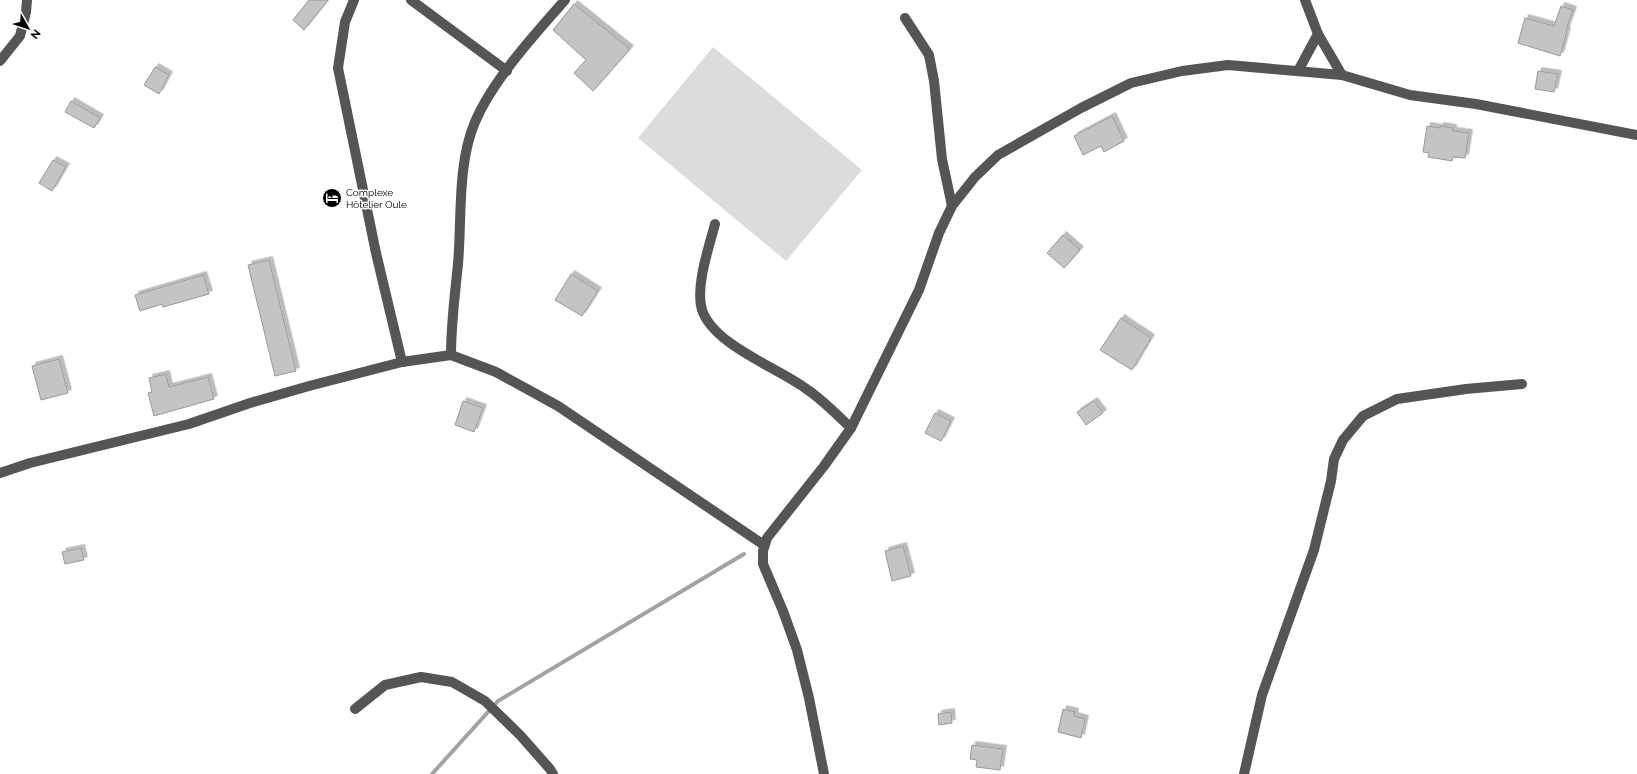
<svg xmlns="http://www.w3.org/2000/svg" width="1637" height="774" font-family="Raleway,sans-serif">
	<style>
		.green { fill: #dcdcdc }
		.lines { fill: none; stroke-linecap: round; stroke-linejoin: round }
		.stream { stroke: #a3a3a3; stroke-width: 4 }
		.building { fill: #c4c4c4; stroke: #999; filter: url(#shadow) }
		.minor { stroke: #555; stroke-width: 10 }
		.labels { text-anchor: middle; stroke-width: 3; stroke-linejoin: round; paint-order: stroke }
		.poi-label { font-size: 10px; fill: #000; stroke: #fff; text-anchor: start }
	</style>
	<defs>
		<filter id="shadow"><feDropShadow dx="3.5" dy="-3.5" stdDeviation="0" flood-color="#0004"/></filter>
	</defs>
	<rect width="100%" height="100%" fill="#fff"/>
	<polygon class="green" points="713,47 862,170 786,261 638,138"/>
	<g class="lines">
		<polyline class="stream" points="432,774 498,701 744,554"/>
	</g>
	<g class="building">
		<polygon points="309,0 328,0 304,30 293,20"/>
		<polygon points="574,4 630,49 593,91 574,73 586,60 553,30"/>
		<polygon points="1561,6 1573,10 1566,30 1567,31 1560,56 1518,43 1525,18 1554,26"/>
		<polygon points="155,67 169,75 159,94 144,85"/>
		<polygon points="1538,71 1558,74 1554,92 1535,89"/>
		<polygon points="71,101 100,118 94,128 65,112"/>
		<polygon points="1112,116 1124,141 1104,152 1101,146 1083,155 1074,136"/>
		<polygon points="1427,126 1440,128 1440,126 1453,128 1453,131 1469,133 1465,158 1453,157 1452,161 1428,157 1429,153 1423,152"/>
		<polygon points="53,160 66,167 52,191 39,183"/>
		<polygon points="1063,235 1080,250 1064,268 1047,253"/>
		<polygon points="269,260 296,371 275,376 248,265"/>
		<polygon points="571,274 598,291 582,316 555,300"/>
		<polygon points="203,275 209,294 163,307 162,304 140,311 135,295"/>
		<polygon points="1121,318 1151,338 1132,370 1100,350"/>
		<polygon points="59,359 68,393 41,400 32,366"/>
		<polygon points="166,374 169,387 208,377 214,399 154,416 148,393 152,392 149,378"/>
		<polygon points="463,401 483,408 474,432 455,425"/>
		<polygon points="1094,401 1103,413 1086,425 1077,412"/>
		<polygon points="935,413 951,421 941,441 925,433"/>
		<polygon points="903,546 911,576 892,581 885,551"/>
		<polygon points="81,548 84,560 65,564 62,552"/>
		<polygon points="1063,709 1075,712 1074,716 1085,719 1081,738 1058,732"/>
		<polygon points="951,712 952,723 939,725 938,714"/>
		<polygon points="972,745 1003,749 1000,770 976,767 977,760 970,759"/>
	</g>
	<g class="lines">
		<g class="minor">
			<polyline points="354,0 345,22 338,68 376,253 402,362"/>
			<polyline points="411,0 507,71"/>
			<polyline points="1305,0 1318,34 1342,75"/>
			<polyline points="905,18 929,55 934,81 942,159 952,206"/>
			<polyline points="0,61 20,36 26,12 27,0"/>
			<polyline points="1298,71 1318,34"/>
			<path d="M 715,224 C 709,247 695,287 702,310 C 714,345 776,367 805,388 C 822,399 836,414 851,428"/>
			<path d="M 451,355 C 451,324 455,294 458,264 C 462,219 457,164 475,122 C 493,80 534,35 565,0"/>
			<polyline points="0,473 30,463 189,424 250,403 309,386 402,362 451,355 496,372 558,406 764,545"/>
			<polyline points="355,709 385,685 421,677 452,682 485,701 520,735 550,769 553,774"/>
			<polyline points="824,774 809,698 797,650 783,611 763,564 763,551 767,538 824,466 851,428 919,290 939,233 952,206 975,177 998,155 1081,108 1131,83 1182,71 1228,65 1342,75 1410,95 1476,104 1637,135"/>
			<polyline points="1244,774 1262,695 1314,550 1331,481 1334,459 1343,440 1363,416 1397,399 1466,389 1522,384"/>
		</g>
	</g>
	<defs>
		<g id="hotel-disc" transform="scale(1)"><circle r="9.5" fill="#000" stroke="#fff"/><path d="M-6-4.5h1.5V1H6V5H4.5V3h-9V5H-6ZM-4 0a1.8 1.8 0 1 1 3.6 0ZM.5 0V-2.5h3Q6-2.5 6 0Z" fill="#fff"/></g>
	</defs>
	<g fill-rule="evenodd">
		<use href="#hotel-disc" x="332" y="198"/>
	</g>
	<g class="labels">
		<g class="poi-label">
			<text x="346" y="196">Complexe<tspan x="346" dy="12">Hôtelier Oule</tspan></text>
		</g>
	</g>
	<g transform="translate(28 28) rotate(129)" stroke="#ffffff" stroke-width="3" paint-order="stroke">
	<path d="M0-3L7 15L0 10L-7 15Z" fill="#000000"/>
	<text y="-6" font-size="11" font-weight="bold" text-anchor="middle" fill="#000000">N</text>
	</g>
</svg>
